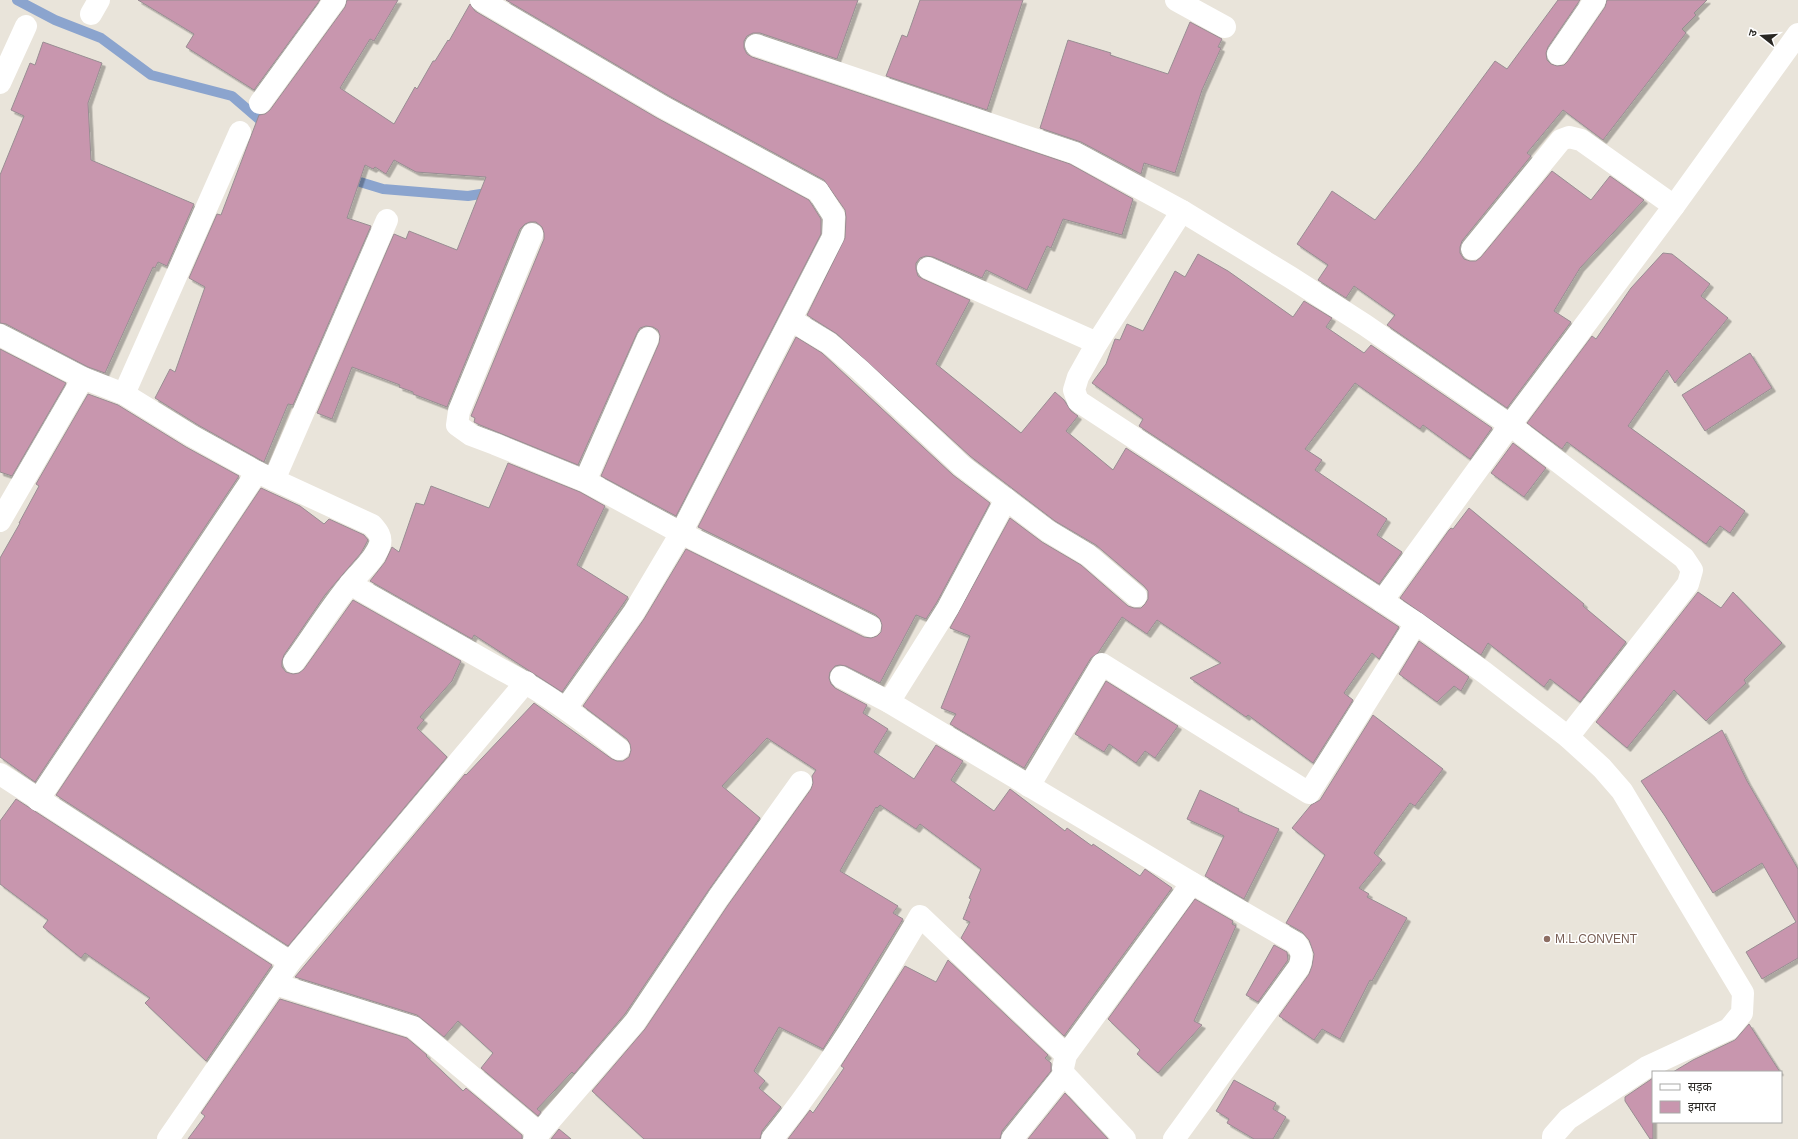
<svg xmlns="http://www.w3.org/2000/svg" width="1798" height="1139" font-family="Arial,'Noto Sans Devanagari',sans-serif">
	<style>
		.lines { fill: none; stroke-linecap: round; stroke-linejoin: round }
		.stream { stroke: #8ba4ce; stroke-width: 10 }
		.building { fill: #c896ae; stroke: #988d92; filter: url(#shadow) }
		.street { stroke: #fff; stroke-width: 22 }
		.education-dot { fill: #8d6e63; stroke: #fff; stroke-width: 1.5 }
		.labels { text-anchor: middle; stroke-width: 3; stroke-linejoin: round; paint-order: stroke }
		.education-label { font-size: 12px; fill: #785e54; stroke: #fff; text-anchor: start }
	</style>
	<defs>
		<filter id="shadow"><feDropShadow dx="3.5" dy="3.5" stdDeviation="0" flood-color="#0004"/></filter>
	</defs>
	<rect width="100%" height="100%" fill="#e9e4da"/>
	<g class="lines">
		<g class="stream">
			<polyline points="17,0 55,20 101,38 151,75 232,96 267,126"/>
			<polyline points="347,178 383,189 468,196 493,192"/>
		</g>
	</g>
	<g class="building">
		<polygon points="138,0 320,0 254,90 186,47 194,34"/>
		<polygon points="347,0 398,0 374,41 370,39 340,88 394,124 415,87 417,89 433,61 435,61 448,40 449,41 470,4 475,11 657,118 809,200 821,219 821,234 676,516 601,476 659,343 660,336 658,330 653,327 646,326 640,328 637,333 578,465 480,425 474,422 475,418 471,416 544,239 544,233 542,227 536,222 530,222 525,224 520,229 447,407 413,394 413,392 399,387 400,385 352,367 332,419 317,413 394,234 406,239 409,231 457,250 486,177 416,172 394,160 386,174 375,167 373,169 365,165 347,218 371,226 293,405 288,404 264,462 198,425 155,398 170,369 175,372 205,287 189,278 217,214 221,215 259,115 265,114 270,110 345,7"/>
		<polygon points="506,0 858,0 837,59 760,33 753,33 747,36 744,41 744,48 747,54 752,57 1070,164 1133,199 1122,235 1063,219 1051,248 1047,246 1027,290 986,270 982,278 933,257 926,256 920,258 916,263 916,269 918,276 923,279 970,300 936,364 1021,433 1055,392 1064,400 1071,411 1078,416 1066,431 1113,470 1126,448 1399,627 1379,659 1372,653 1344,693 1353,700 1313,763 1248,715 1246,717 1190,678 1221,663 1157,620 1147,634 1122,617 1098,653 1091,658 1024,768 950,724 956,714 941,708 970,636 950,628 1010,518 1042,542 1081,565 1128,606 1134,608 1141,608 1145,604 1148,599 1148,591 1144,586 1096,545 1055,521 970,456 837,334 807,315 845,238 846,217 845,210 824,180 669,96"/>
		<polygon points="920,0 1023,0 987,110 886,76 902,35 907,37"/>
		<polygon points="1558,0 1580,0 1548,47 1546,53 1547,60 1551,64 1557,66 1564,65 1568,61 1605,7 1607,0 1707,0 1694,13 1696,15 1682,29 1686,33 1603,140 1563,110 1527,153 1531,156 1462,241 1460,247 1460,253 1464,259 1470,261 1476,261 1481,257 1552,171 1591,200 1610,176 1644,200 1580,268 1554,311 1571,322 1507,408 1387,325 1395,315 1354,286 1346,298 1318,280 1328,265 1297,244 1332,191 1375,220 1421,161 1495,61 1507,69"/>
		<polygon points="1190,22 1222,39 1218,47 1221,48 1202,90 1175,173 1144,163 1141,174 1081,142 1040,128 1068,40 1111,53 1110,55 1168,74"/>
		<polygon points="43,42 102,63 88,103 91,160 194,204 167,266 158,262 155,268 153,267 105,373 88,367 6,324 0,323 0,175 24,116 11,110 30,63 35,65"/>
		<polygon points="1663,253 1672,254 1710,284 1701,296 1728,318 1675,383 1667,370 1628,426 1745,511 1730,533 1720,526 1706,544 1567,442 1562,449 1527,423 1592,336 1596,339 1631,288"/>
		<polygon points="1198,254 1228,271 1293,317 1304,301 1332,318 1326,327 1364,353 1371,345 1492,428 1470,459 1423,425 1420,429 1355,383 1305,449 1322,460 1315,470 1387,519 1377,535 1402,552 1379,584 1139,426 1143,419 1092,383 1106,364 1115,339 1120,340 1127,324 1143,331 1175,271 1185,277"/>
		<polygon points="796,337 822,353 953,475 990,503 937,602 926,619 916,615 880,683 846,666 840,665 835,666 830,672 829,678 831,684 835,688 867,705 863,713 888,729 874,752 914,779 936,745 963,761 951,780 994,811 1010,789 1065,831 1067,828 1092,846 1093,844 1140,876 1145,869 1172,888 1064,1036 961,938 970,922 963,919 971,899 969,898 981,869 920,824 916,829 880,805 877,808 876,807 840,871 898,906 893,913 903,919 823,1049 779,1027 754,1071 765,1081 759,1088 781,1107 762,1131 760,1139 644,1139 592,1091 645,1029 728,905 811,789 813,783 812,776 816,770 767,738 722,786 760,818 708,891 625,1014 574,1074 572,1072 537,1109 541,1112 538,1116 481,1068 493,1053 458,1021 444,1037 417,1015 295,977 465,774 466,775 534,703 612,759 617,761 623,761 629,757 631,750 630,744 627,739 583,706 644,619 686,549 864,637 871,638 877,636 881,632 882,625 880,619 876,615 698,527"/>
		<polygon points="0,349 66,383 12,476 0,472"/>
		<polygon points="1750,353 1772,388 1705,431 1682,395"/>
		<polygon points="88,394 118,405 186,447 239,476 35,782 0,757 0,558 20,523 19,523 39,486 36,484"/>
		<polygon points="1513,443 1546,468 1524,497 1491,473"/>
		<polygon points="508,463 580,492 605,506 577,565 628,597 562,692 474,635 472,639 370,581 385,562 392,547 399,552 416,503 424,505 431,486 489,508"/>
		<polygon points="261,488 300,506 324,524 329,519 364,535 368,540 361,553 325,595 284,655 282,661 282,667 286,672 293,674 299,673 304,669 353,600 461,661 452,681 420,717 424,720 417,728 447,757 288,946 56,795"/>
		<polygon points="1469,508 1584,604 1583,606 1626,642 1580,702 1550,679 1544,687 1488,643 1481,655 1400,598 1449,530 1451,528 1453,529"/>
		<polygon points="1698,592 1721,608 1733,592 1782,643 1744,680 1746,683 1706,721 1674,690 1627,748 1596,722"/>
		<polygon points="1419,641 1469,677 1461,691 1454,686 1437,702 1399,674"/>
		<polygon points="1106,681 1178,726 1155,758 1145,751 1136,763 1109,744 1104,752 1075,734"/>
		<polygon points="1373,715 1443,769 1415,806 1410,803 1374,853 1382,860 1359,888 1369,894 1367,897 1407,918 1372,981 1370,980 1340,1039 1322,1029 1314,1040 1279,1016 1309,974 1312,966 1314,954 1309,940 1302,932 1286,923 1325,855 1292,828 1311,805 1320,800"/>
		<polygon points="1722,730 1747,781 1798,869 1798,958 1762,979 1746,952 1796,922 1762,863 1713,893 1665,816 1641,781"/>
		<polygon points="1200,790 1239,809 1238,811 1279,829 1244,899 1205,876 1224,836 1187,819"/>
		<polygon points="16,799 272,965 206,1061 145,1003 150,998 85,953 81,958 43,927 48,920 0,884 0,821"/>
		<polygon points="1195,899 1233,921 1232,924 1236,926 1194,1021 1202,1025 1158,1073 1137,1054 1140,1050 1108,1019"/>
		<polygon points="1274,945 1287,952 1288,960 1258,1002 1246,995"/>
		<polygon points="948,960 1048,1055 1045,1058 1051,1063 1051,1071 1002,1131 1000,1139 788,1139 810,1110 813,1113 844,1068 841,1066 905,966 936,982"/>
		<polygon points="280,999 407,1038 427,1055 426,1056 463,1091 466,1088 522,1135 522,1139 188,1139 205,1116 201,1113"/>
		<polygon points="1749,1024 1780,1072 1673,1072 1693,1060 1735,1040"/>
		<polygon points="1653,1078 1653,1139 1650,1139 1625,1101 1625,1097"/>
		<polygon points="1234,1080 1276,1103 1273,1109 1286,1117 1273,1139 1254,1139 1227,1123 1229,1119 1216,1111"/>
		<polygon points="1065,1093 1108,1139 1028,1139"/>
		<polygon points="559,1129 571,1139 551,1139"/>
	</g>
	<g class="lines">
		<g class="street">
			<polyline points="481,0 663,107 818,191 834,216 833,237 681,533 634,612 566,708"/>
			<polyline points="1176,0 1225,27"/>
			<polyline points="91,14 99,0"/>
			<polyline points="756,45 1075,153 1182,211 1290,277 1365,325 1510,425 1684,558 1692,570 1688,584 1568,737"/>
			<polyline points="1558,54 1595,0"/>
			<polyline points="0,83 26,26"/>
			<polyline points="260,103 335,0"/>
			<polyline points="1182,211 1097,343 1078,377 1074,390 1078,401 1416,623 1485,673 1568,737 1602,768 1622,791 1743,993 1742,1013 1729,1029 1647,1067 1568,1119 1553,1136 1553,1139"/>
			<polyline points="532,234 459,411 457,425 471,435 495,444 585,481 681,533 870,626"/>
			<polyline points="1472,249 1561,140 1569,137 1581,140 1674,206"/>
			<polyline points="928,268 1097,343"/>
			<polyline points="791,320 829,343 860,370 962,466 1048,531 1088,555 1136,596"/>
			<path d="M 0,335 L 83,378 L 124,394 L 192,436 L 257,472 L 372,525 C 377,531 382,536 380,544 C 375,560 360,571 350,584 C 330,608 313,636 294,662"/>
			<polyline points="124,394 240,132"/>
			<polyline points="274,480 387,220"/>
			<polyline points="585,481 648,338"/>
			<polyline points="0,521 83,378"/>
			<path d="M 350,584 L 502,670 C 545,692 582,720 619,749"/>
			<polyline points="1382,601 1510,425 1674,206 1798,34"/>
			<path d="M 841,677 L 889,702 L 1192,883 L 1296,943 C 1302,951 1303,957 1299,967 L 1174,1139"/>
			<polyline points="889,702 948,608 1006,499"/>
			<polyline points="0,774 290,962 168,1139"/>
			<polyline points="1029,786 1102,664 1309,793 1416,623"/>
			<polyline points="38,800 257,472"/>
			<polyline points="290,962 526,682"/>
			<polyline points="275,984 413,1027 539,1133"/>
			<polyline points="534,1139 635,1022 718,898 801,782"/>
			<path d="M 772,1139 C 829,1069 874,993 920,916 L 1066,1055"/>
			<polyline points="1012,1139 1064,1074"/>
			<polyline points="1125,1139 1064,1074 1063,1068 1066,1055 1192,883"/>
		</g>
	</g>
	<circle class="education-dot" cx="1547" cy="939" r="4"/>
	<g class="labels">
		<g class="education-label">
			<text x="1555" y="943">M.L.CONVENT</text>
		</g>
	</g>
	<rect x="1652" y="1071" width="130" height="52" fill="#ffffff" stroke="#a9a9a7"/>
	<rect x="1660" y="1084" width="20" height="6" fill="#ffffff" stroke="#a9a9a7"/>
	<text x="1688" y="1091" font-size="12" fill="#292723">सड़क</text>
	<rect x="1660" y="1101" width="20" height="12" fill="#c896ae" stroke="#a9a9a7"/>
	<text x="1688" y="1111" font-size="12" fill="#292723">इमारत</text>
	<g transform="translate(1762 36) rotate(287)" stroke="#ffffff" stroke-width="3" paint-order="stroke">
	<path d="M0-3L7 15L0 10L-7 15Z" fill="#292723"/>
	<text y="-6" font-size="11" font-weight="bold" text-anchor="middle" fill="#292723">उ</text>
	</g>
</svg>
